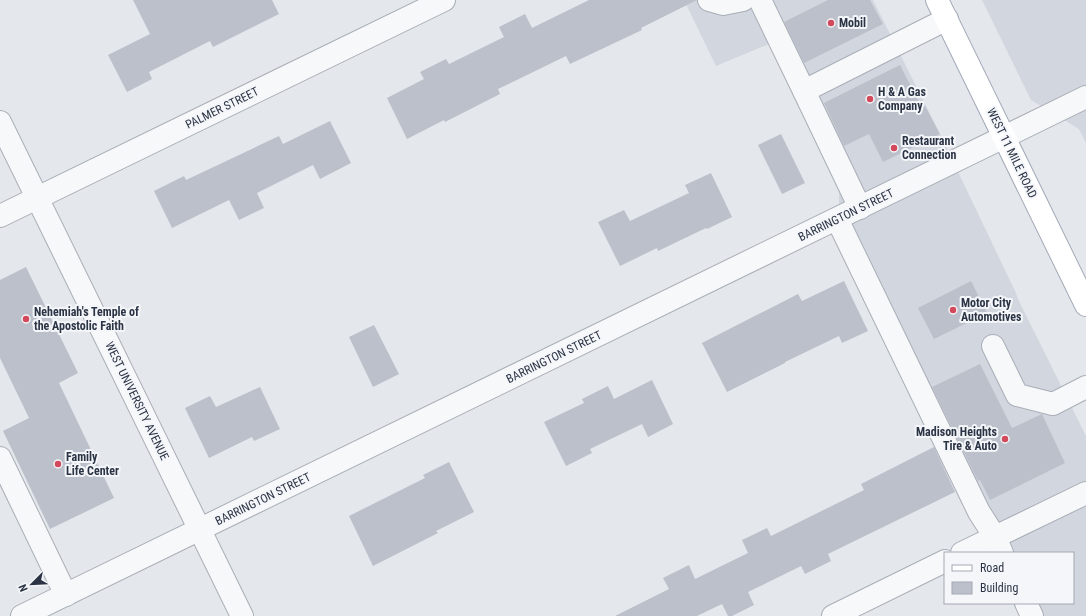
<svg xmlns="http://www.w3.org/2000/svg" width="1086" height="616" font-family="'Roboto Condensed',sans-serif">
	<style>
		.built { fill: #d2d6de }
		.building { fill: #bbc0ca }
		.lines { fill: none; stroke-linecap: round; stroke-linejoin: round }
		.minor-casing { stroke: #a9aeb7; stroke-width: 24 }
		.major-casing { stroke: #a3abb8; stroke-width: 24 }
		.minor { stroke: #f7f8fa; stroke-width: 22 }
		.major { stroke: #fff; stroke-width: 22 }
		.poi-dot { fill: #d1495b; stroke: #f4f6f9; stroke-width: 1.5 }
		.labels { text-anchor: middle; stroke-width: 4; stroke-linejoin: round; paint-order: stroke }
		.poi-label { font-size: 12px; font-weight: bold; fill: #2b3445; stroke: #f4f6f9; text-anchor: start }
		.street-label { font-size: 12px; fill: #2b3445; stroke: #f4f6f9 }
	</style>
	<rect width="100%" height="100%" fill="#e4e7ec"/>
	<g class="built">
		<polygon points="684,0 873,0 940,134 1015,291 1018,299 1086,436 1086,616 1020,616 1013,603 1073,603 1073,553 989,553 839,246 839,183 769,44 716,66"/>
		<polygon points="982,0 1086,0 1086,143 1079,129 1031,100"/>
	</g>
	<g class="building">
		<polygon points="133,0 272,0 279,14 213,47 210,41 149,72 152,79 127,92 108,55 150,34"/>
		<polygon points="589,0 697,0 641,28 642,30 570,64 566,56 498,89 500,94 445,122 444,120 407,139 387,98 424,79 420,72 446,59 449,64 504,37 499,27 525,14 532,28"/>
		<polygon points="828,0 870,0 883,24 804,63 784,22"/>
		<polygon points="900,65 922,108 925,106 940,134 883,162 869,134 844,146 824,103"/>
		<polygon points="330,121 351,163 320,179 313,165 257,193 264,208 239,220 229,200 172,228 154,191 184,176 186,180 279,136 283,144"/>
		<polygon points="781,134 805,183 782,194 758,145"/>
		<polygon points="711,173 732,217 707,229 706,228 658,251 657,248 620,266 598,222 624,210 630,221 689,193 685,185"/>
		<polygon points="26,267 78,373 59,383 114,498 50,529 3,431 29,418 0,358 0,280"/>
		<polygon points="844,281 868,331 842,343 839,336 785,362 785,363 727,392 702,343 798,294 802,301"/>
		<polygon points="971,281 987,313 934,339 918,308"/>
		<polygon points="374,325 399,374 373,387 349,337"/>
		<polygon points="980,364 1012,428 1042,414 1065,463 990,500 980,480 978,481 932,387"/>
		<polygon points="652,380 673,424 648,437 642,424 590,449 592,453 566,466 544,422 584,403 582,399 608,386 614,399"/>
		<polygon points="260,387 280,429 254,441 252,437 209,458 185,408 210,396 216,407"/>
		<polygon points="934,447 955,492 828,554 831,561 805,574 801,566 748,592 754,605 732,616 728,616 722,604 697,616 615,616 669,589 663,578 689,565 695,579 748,553 742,540 767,528 771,536 864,490 861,484"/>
		<polygon points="449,462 474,512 436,531 438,533 373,566 349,516 425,478 423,475"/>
	</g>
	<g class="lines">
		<g class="minor-casing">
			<g id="minor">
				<polyline points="709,0 723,4 743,0"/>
				<polyline points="760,0 804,91"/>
				<polyline points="0,122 242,616"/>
				<polyline points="860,208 804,91 947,19"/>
				<polyline points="0,216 444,0"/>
				<polyline points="837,219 979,512 995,537 1002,553"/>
				<polyline points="993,346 1017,395 1053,404 1086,387"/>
				<polyline points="0,458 66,595"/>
				<polyline points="962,553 1086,493"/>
				<polyline points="1026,603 1032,616"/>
				<polyline points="22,616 1086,97"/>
				<polyline points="833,616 945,561"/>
			</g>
		</g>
		<g class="major-casing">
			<polyline id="major" points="937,0 1086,305"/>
		</g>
		<use href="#minor" class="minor"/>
		<use href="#major" class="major"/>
	</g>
	<g class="poi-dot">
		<circle cx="831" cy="23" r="4"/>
		<circle cx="870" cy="99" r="4"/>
		<circle cx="894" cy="148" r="4"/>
		<circle cx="953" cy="310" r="4"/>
		<circle cx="26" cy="319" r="4"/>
		<circle cx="1005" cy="439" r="4"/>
		<circle cx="58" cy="464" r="4"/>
	</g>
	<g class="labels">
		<g class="poi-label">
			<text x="839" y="27">Mobil</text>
			<text x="878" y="96">H &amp; A Gas<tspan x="878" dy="14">Company</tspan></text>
			<text x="902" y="145">Restaurant<tspan x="902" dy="14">Connection</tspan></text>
			<text x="961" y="307">Motor City<tspan x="961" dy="14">Automotives</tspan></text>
			<text x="34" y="316">Nehemiah's Temple of<tspan x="34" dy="14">the Apostolic Faith</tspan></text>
			<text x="997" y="436" text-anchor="end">Madison Heights<tspan x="997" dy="14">Tire &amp; Auto</tspan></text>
			<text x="66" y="461">Family<tspan x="66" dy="14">Life Center</tspan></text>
		</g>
		<g class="street-label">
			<text transform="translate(222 108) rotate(-26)" y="4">PALMER STREET</text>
			<text transform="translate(1012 153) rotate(64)" y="4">WEST 11 MILE ROAD</text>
			<text transform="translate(846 215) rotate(-26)" y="4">BARRINGTON STREET</text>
			<text transform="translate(554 357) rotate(-26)" y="4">BARRINGTON STREET</text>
			<text transform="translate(137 401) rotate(64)" y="4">WEST UNIVERSITY AVENUE</text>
			<text transform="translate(263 499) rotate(-26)" y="4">BARRINGTON STREET</text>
		</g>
	</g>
	<rect x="944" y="552" width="130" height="52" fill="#f4f6f9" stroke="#a4a8b1"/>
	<rect x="952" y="565" width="20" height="6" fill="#ffffff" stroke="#a4a8b1"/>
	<text x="980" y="572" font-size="12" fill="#2b3445">Road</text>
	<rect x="952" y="582" width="20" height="12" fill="#bbc0ca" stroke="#a4a8b1"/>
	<text x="980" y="592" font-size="12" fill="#2b3445">Building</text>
	<g transform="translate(32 584) rotate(246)" stroke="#f4f6f9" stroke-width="3" paint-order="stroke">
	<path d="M0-3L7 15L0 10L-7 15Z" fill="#2b3445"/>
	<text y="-6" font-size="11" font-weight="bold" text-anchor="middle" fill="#2b3445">N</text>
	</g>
</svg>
